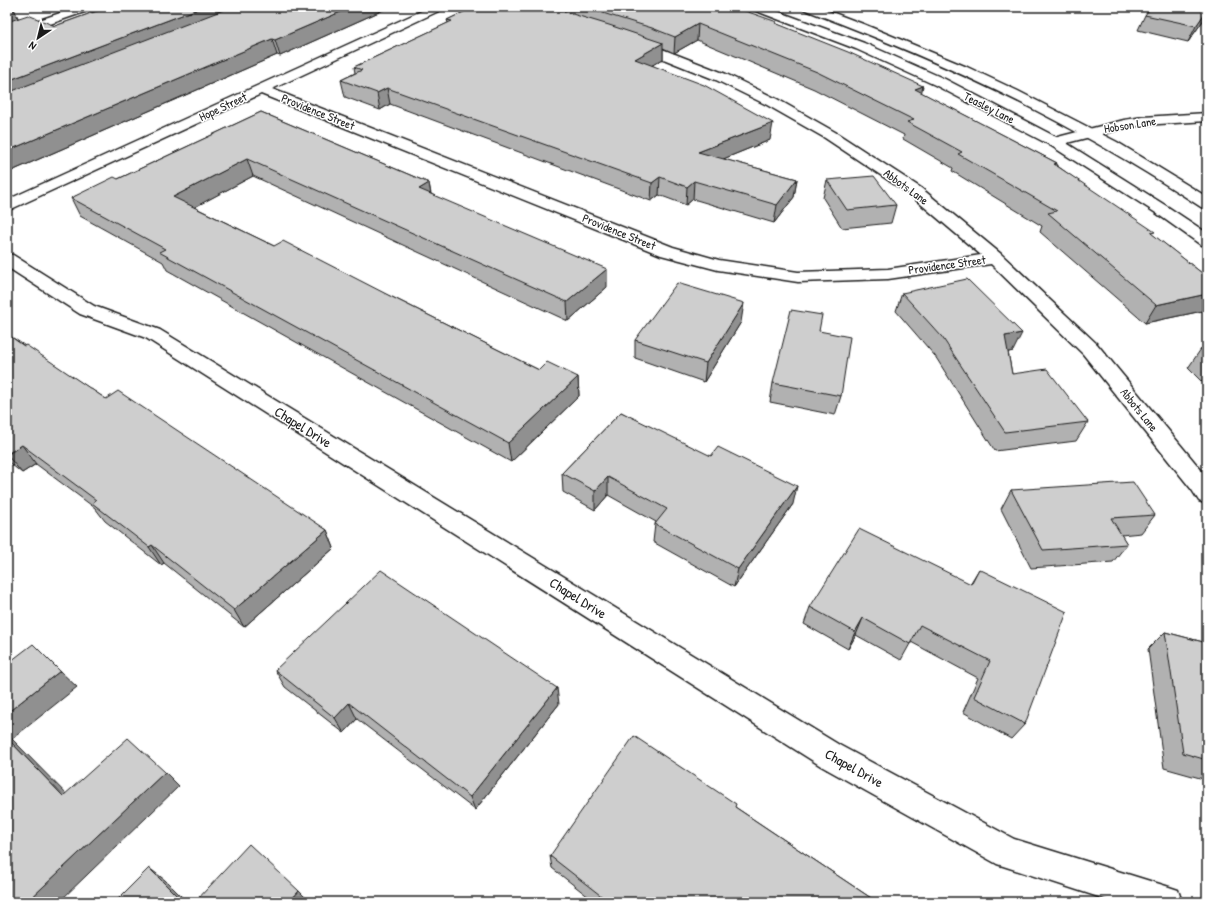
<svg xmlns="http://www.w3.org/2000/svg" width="1214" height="909" font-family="'Patrick Hand',sans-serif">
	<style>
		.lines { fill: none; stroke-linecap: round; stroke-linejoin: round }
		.minor-casing { stroke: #1c1c1c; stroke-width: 3 }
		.major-casing { stroke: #1c1c1c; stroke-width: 3 }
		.minor { fill: #fff; fill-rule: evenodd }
		.major { fill: #fff; fill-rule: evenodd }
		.wall { fill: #b1b1b1; stroke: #1c1c1c }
		.shaded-wall { fill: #909090; stroke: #1c1c1c }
		.building { fill: #cecece; stroke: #1c1c1c }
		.labels { text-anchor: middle; stroke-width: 3; stroke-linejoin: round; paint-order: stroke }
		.far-street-label { font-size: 12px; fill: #1c1c1c; stroke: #fff }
		.street-label { font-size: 14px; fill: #1c1c1c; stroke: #fff }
	</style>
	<rect width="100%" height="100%" fill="#fff"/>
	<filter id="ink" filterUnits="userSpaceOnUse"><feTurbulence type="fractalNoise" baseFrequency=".025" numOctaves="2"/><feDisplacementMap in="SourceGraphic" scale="8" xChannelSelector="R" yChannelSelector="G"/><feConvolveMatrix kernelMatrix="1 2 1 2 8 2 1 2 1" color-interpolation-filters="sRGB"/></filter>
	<g filter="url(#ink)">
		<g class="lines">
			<g class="minor-casing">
				<g id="minor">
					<polygon points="78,7 95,7 93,9 7,39 7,31"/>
					<polygon points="430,7 445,7 443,9 272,89 673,247 719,260 798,272 888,269 981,255 909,194 825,138 767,105 716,80 631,46 629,43 631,40 639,40 726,74 777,99 835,132 921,188 1001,254 1097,344 1207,477 1207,504 1199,501 1192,490 1083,354 991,264 888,279 798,282 718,270 661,255 261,94 7,211 7,200"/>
					<polygon points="1207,113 1207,121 1143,125 1125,128 1055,146 1050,145 1048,142 1050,139 1124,120 1143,117"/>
					<polygon points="7,254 13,255 94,306 160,330 841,746 1014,839 1166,886 1178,890 1182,902 1114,902 997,864 821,766 146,338 80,314 7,267"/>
				</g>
			</g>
			<g class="major-casing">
				<g id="major">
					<polygon points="749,7 766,7 864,43 945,79 1060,139 1168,207 1207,233 1207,246 1201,245 1156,213 1050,145 935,85 856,49 751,9"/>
					<path d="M 801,7 L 818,7 L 863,24 L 967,67 L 1018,91 L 1117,142 L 1207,197 L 1207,209 L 1201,207 C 1155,177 1107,148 1058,122 C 976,78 890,42 803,9 Z"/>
				</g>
			</g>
			<use href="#minor" class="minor"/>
			<use href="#major" class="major"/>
		</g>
		<g class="wall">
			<polygon points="7,7 14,9 18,18 55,26 108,7 390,7 280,56 277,55 7,173"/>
			<polygon points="474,7 734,7 777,24 922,93 1057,163 1056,165 1153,235 1207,277 1207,310 1145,323 1040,232 1042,226 952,171 953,168 903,139 904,135 814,89 697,40 674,53 663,48 663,59 652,65 770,140 723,159 797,179 794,197 774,223 693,199 686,205 659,195 651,201 390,104 380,110 345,97 341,80 355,73 354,67 448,23 447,20"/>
			<polygon points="1207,10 1207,13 1205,18 1188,42 1138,30 1145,15"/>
			<polygon points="261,112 429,183 431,194 607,287 568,321 253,176 194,207 274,246 392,297 539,370 578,377 579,396 511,462 167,270 163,262 80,216 71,198 118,179"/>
			<polygon points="827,180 896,205 891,223 842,228 823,198"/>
			<polygon points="902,293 1013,351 1008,352 1012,374 1088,422 1076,441 995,451 935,356 896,311"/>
			<polygon points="741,322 704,382 635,358 635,340"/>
			<polygon points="819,331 841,396 835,415 770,402 773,383"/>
			<polygon points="7,334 106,399 327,530 334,548 244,627 164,563 161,565 105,521 95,508 36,464 22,473 7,461"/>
			<polygon points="1207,348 1207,387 1188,368 1201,349"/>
			<polygon points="621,412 793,504 734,587 653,542 655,524 656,522 608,495 595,510 563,492 562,473"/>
			<polygon points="1011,490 1155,515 1141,533 1121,535 1127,544 1113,562 1031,568 1001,509"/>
			<polygon points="979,569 1025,724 1011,739 963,712 978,678 911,642 901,660 856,635 848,649 804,624 810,607 970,584"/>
			<polygon points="1165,632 1207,643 1207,780 1164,768 1148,649"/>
			<polygon points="275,670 559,704 475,810 357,719 344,733 285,687"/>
			<polygon points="735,807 877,902 595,902 552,868 550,856"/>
		</g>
		<g class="shaded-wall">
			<polygon points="203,7 248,7 7,101 7,81"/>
			<polygon points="352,7 390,7 280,56 275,40"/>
			<polygon points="14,9 21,25 7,30 7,11"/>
			<polygon points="1207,10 1207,13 1205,18 1188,42 1196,26"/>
			<polygon points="698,24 697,40 674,53 675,37"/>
			<polygon points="272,39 277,55 7,173 7,151"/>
			<polygon points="663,43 663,59 635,75 635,59"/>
			<polygon points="923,86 919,103 915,89"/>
			<polygon points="387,88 390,104 380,110 377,93"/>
			<polygon points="773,123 770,140 696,170 698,152"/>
			<polygon points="247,159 253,176 180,215 173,197"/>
			<polygon points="660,177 659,195 651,201 652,183"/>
			<polygon points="797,179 794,197 774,223 777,205"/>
			<polygon points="694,181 693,199 686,205 687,187"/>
			<polygon points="429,183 432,201 419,189"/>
			<polygon points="607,269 607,287 568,321 567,302"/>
			<polygon points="1207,294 1207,310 1145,323 1156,305"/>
			<polygon points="744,303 741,322 704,382 706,363"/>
			<polygon points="1022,333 1013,351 997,355 1005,336"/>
			<polygon points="578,377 579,396 511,462 508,443"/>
			<polygon points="22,445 36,464 22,473 7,455"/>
			<polygon points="608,477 608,495 595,510 595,491"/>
			<polygon points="797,486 793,504 734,587 738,569"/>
			<polygon points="327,530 334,548 244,627 234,610"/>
			<polygon points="152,545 164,563 161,565 149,547"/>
			<polygon points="863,618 856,635 848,649 855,632"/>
			<polygon points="60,671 77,687 12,739 81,809 63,796 7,738 7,713"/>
			<polygon points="557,688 559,704 475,810 470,797"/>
			<polygon points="349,703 357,719 344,733 335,718"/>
			<polygon points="165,772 179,786 59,902 27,902"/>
			<polygon points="149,868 165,880 187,902 183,902"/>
			<polygon points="299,891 310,902 289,902"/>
		</g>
		<g class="building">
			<polygon points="7,7 9,7 14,9 7,11"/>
			<polygon points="108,7 203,7 7,81 7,22 28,15 55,26"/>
			<polygon points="231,7 352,7 275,40 272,39 7,151 7,93"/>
			<polygon points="474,7 549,7 609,25 663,43 635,59 704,85 773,123 698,152 797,179 777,205 694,181 687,187 660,177 652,183 387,88 377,93 341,80 362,70 354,67 452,21 447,20"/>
			<polygon points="583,7 734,7 777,22 775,23 848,52 923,86 915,89 1057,163 1054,164 1155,232 1151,233 1207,277 1207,294 1156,305 1048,213 1057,211 958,154 962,152 907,122 914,120 817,72 698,24 675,37 652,28"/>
			<polygon points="1151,7 1207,7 1207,10 1196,26 1145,15"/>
			<polygon points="261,112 429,183 419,189 607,269 567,302 247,159 173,197 274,246 283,241 392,297 539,370 547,362 578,377 508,443 159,252 165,249 71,198 114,177 118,179"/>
			<polygon points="874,176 896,205 847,210 827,180"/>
			<polygon points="967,279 1022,333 1005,336 1012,374 1047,369 1088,422 1005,432 942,337 902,293"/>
			<polygon points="677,283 744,303 706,363 635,340"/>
			<polygon points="791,310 822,315 819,331 850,337 841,396 773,383"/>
			<polygon points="7,334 24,346 26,345 106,399 118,391 327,530 234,610 152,545 149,547 92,503 96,500 22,445 7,454"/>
			<polygon points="1207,348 1207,355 1201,349"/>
			<polygon points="621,412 711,456 718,447 797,486 738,569 655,524 667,509 608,477 595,491 562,473"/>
			<polygon points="1133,482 1155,515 1111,518 1127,544 1043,550 1011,490"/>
			<polygon points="859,529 971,584 979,569 1067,612 1025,724 974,697 990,661 920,625 910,644 863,618 855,632 810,607"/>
			<polygon points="381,570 557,688 470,797 349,703 335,718 275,670"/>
			<polygon points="1165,632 1207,643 1207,760 1183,753"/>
			<polygon points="33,644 60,671 7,713 7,664"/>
			<polygon points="634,736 736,804 735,807 877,902 609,902 550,856"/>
			<polygon points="7,738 63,796 128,738 165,772 27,902 7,902"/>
			<polygon points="249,844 299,891 289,902 195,902"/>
			<polygon points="149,868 183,902 115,902"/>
		</g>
	</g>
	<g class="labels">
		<g class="far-street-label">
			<text transform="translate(223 107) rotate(-25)" y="4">Hope Street</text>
			<text transform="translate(989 108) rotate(27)" y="4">Teasley Lane</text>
			<text transform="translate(318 112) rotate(22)" y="4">Providence Street</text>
			<text transform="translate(1130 125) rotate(-9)" y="4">Hobson Lane</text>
			<text transform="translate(906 187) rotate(36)" y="4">Abbots Lane</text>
			<text transform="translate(619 232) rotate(22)" y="4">Providence Street</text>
			<text transform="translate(947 265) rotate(-8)" y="4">Providence Street</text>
			<text transform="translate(1139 410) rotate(51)" y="4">Abbots Lane</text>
		</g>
		<g class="street-label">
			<text transform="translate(303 427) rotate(32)" y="5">Chapel Drive</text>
			<text transform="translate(578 598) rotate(32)" y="5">Chapel Drive</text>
			<text transform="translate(854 768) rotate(29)" y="5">Chapel Drive</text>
		</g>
	</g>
	<rect width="1214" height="909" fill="none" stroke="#fff" stroke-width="24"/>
	<rect x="12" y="12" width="1190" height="885" fill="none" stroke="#1c1c1c" stroke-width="1.5" filter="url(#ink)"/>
	<g transform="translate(38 38) rotate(215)" stroke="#ffffff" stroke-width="3" paint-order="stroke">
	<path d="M0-3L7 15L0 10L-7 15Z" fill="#1c1c1c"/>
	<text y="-6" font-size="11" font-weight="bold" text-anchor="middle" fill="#1c1c1c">N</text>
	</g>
</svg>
